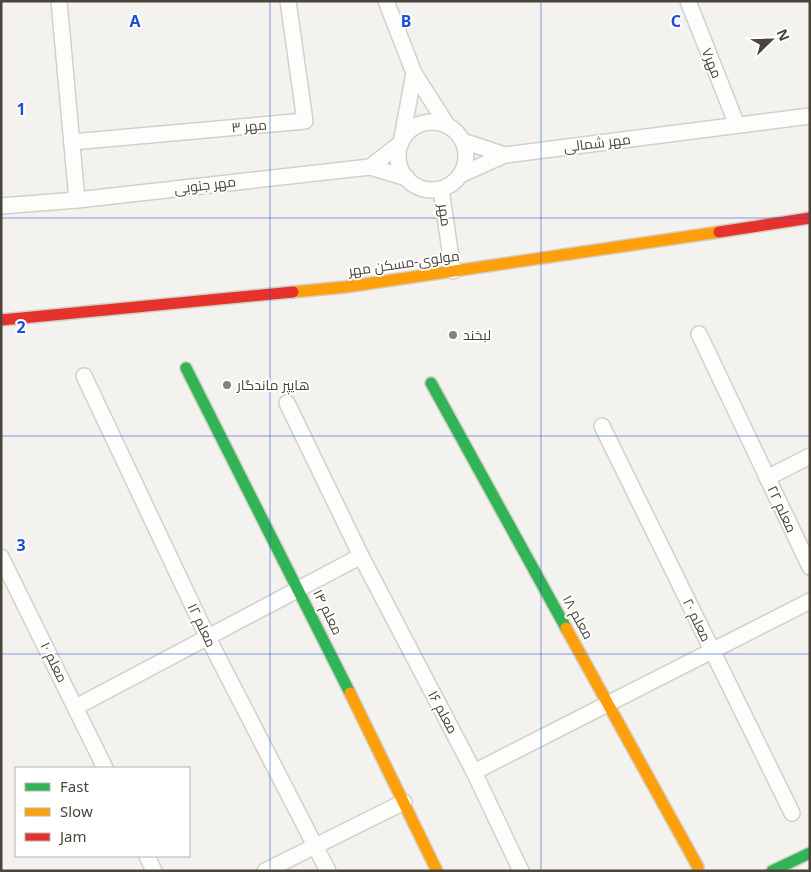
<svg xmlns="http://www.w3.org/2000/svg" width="811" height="872" font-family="'Noto Sans',Cairo,sans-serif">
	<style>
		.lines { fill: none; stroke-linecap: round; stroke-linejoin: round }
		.street-casing { stroke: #d2d0cb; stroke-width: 18 }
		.fast-casing { stroke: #d3cfc5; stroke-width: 14 }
		.slow-casing { stroke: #d3cfc5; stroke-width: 14 }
		.jam-casing { stroke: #d3cfc5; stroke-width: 14 }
		.street { stroke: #fdfdfc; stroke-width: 15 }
		.fast { stroke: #30b455; stroke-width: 11 }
		.slow { stroke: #ff9f0a; stroke-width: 11 }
		.jam { stroke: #e5322d; stroke-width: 11 }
		.grid { fill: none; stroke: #1d4ed8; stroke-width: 1; stroke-opacity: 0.55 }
		.poi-dot { fill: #868178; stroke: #fff; stroke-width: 2 }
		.labels { text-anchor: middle; stroke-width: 4; stroke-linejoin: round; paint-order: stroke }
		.street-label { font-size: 14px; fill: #4b4439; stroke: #fff }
		.poi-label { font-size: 14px; fill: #4b4439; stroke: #fff; text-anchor: start }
		.grid-label { font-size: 16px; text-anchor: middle; font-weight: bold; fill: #1d4ed8; stroke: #fff; stroke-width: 4; stroke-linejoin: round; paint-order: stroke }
	</style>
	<rect width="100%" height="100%" fill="#f4f2ee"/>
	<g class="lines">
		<g class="street-casing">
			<g id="street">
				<polyline points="59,1 77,200"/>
				<polyline points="386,1 414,73 447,125"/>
				<polyline points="688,1 737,125"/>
				<circle cx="432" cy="156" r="34"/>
				<polyline points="463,141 505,155"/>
				<polyline points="72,142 305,121 288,1"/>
				<polyline points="370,167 401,143 414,73"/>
				<polyline points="460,175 505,155 810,116"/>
				<polyline points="441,189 453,271"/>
				<polyline points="1,206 77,200 370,167 407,178"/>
				<polyline points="699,334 810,567"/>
				<polyline points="84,376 207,636 328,871"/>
				<polyline points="287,403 361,556 474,772 521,871"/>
				<polyline points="602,426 792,813"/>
				<polyline points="767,478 810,456"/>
				<polyline points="1,557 105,768"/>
				<polyline points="76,707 361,556"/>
				<polyline points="474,772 810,601"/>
				<polyline points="147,856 154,871"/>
				<polyline points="265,871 404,802"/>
			</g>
		</g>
		<g class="fast-casing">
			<g id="fast">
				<polyline points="186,368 350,693"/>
				<polyline points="431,383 566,628"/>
				<polyline points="772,871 810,853"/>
			</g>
		</g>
		<g class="slow-casing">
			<g id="slow">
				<polyline points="293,292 345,287 719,232"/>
				<polyline points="566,628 698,867"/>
				<polyline points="350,693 437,871"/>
			</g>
		</g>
		<g class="jam-casing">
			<g id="jam">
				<polyline points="719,232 810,218"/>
				<polyline points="1,320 293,292"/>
			</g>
		</g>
		<use href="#street" class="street"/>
		<use href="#fast" class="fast"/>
		<use href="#slow" class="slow"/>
		<use href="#jam" class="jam"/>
	</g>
	<path class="grid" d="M 270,1 L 270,871M 541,1 L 541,871M 1,218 L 810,218M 1,436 L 810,436M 1,654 L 810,654"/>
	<g class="poi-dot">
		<circle cx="453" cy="335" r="5"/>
		<circle cx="227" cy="385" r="5"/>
	</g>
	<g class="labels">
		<g class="street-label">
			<text transform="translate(712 63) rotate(68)" y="5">مهر۷</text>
			<text transform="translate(249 126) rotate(-5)" y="5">مهر ۳</text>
			<text transform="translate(597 143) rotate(-7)" y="5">مهر شمالی</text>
			<text transform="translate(205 185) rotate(-7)" y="5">مهر جنوبی</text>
			<text transform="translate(445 215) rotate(82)" y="5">مهر</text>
			<text transform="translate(404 263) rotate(-8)" y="5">مولوی-مسکن مهر</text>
			<text transform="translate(782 509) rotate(65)" y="5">معلم ۲۲</text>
			<text transform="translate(328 612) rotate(64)" y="5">معلم ۱۴</text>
			<text transform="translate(578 617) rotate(61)" y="5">معلم ۱۸</text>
			<text transform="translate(697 620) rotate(64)" y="5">معلم ۲۰</text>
			<text transform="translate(202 625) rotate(64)" y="5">معلم ۱۲</text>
			<text transform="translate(54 662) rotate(64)" y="5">معلم ۱۰</text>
			<text transform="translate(443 712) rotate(62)" y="5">معلم ۱۶</text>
		</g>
		<g class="poi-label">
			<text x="463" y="340">لبخند</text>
			<text x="237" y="390">هایپر ماندگار</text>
		</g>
	</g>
	<g class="grid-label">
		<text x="135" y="27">A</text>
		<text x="406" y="27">B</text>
		<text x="676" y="27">C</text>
		<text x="21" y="115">1</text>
		<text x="21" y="333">2</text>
		<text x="21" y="551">3</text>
	</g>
	<rect width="811" height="872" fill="none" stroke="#4b4439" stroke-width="5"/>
	<rect x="15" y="767" width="175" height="90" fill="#ffffff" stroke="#b7b4b0"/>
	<rect x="25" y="783" width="25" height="8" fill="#30b455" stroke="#b7b4b0"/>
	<text x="60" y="792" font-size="15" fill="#4b4439">Fast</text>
	<rect x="25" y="808" width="25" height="8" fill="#ff9f0a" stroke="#b7b4b0"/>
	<text x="60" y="817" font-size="15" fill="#4b4439">Slow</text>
	<rect x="25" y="833" width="25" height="8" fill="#e5322d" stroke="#b7b4b0"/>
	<text x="60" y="842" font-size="15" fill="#4b4439">Jam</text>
	<g transform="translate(771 40) rotate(67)" stroke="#ffffff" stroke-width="4" paint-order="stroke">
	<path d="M0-4L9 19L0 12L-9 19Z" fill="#4b4439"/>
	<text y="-8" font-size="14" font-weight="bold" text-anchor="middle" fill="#4b4439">N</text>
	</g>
</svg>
